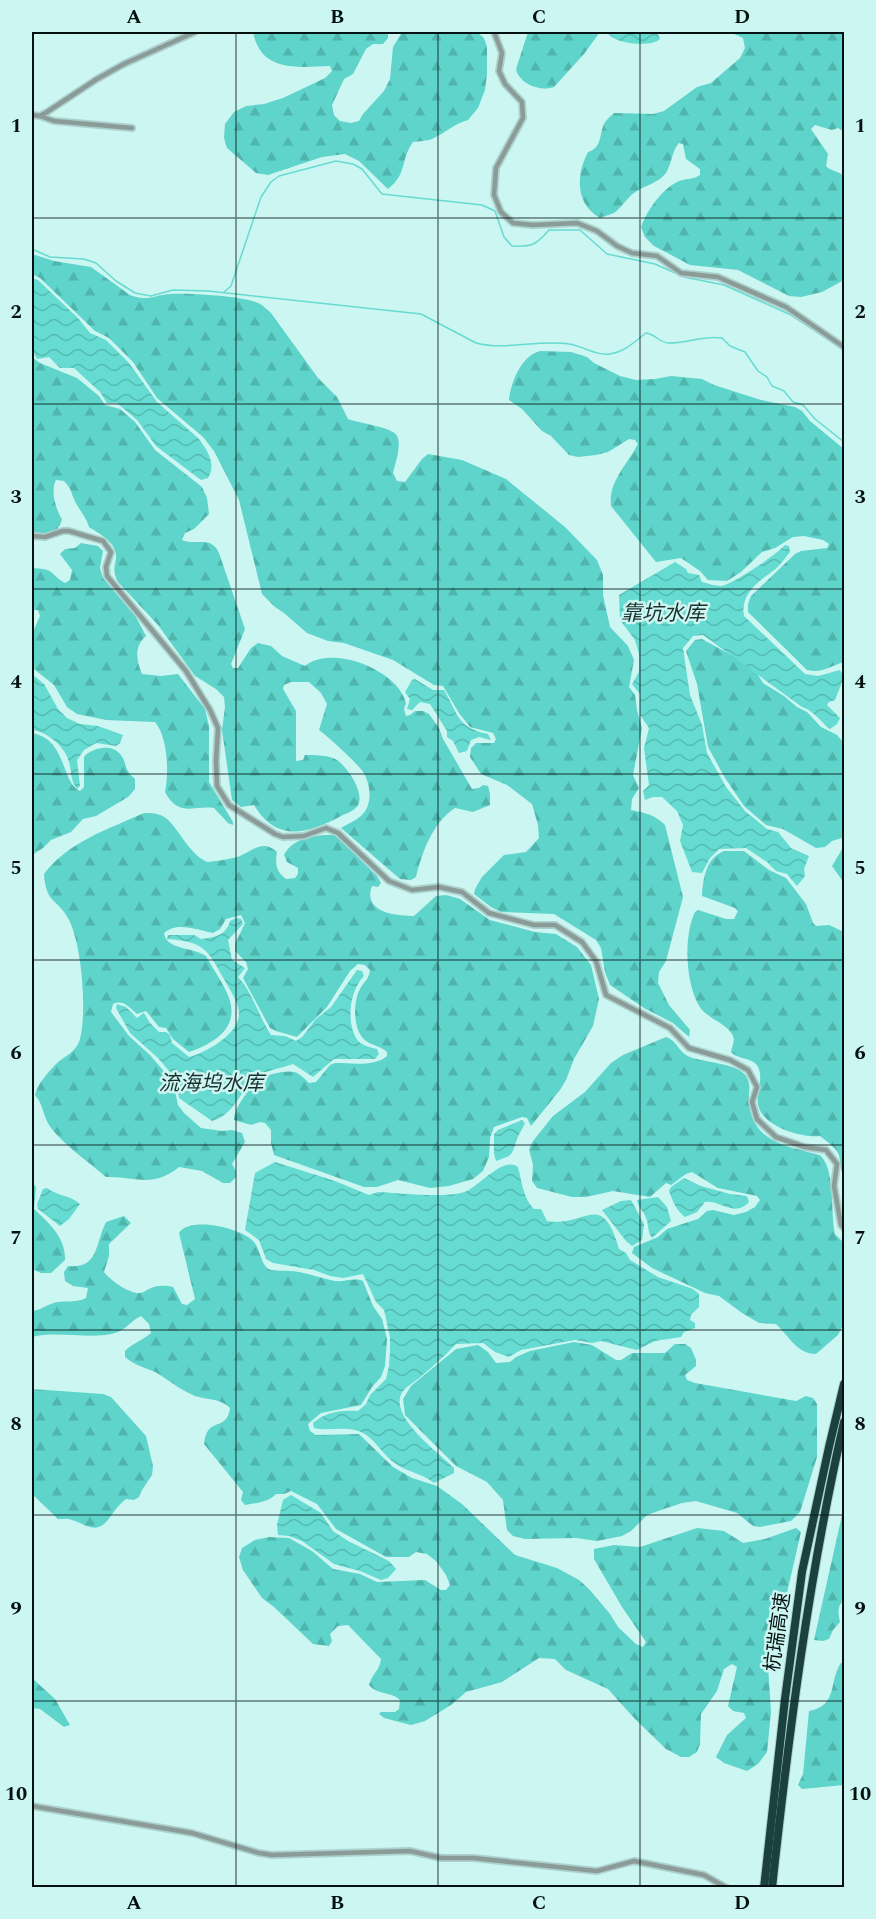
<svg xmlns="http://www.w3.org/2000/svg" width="876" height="1919" font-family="Spectral,'Noto Sans SC',serif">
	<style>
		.forest { fill: url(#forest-firs) }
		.water { fill: url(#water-waves) }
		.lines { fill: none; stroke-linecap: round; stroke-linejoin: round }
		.stream { stroke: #65dbd1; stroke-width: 1.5 }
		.street-casing { stroke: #acd1cd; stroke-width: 8 }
		.highway-casing { stroke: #acd1cd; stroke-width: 10 }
		.street { stroke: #8a9b98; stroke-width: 4.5 }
		.highway { stroke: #1b413e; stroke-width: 8 }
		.grid { fill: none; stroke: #041110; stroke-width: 1.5; stroke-opacity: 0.55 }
		.labels { text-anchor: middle; stroke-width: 5; stroke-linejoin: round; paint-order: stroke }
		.street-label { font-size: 20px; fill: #041110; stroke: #ccf6f1 }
		.water-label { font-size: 21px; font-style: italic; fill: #1b302e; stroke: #ccf6f1 }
		.neatline { fill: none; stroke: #041110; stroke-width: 2 }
		.grid-label { font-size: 20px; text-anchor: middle; font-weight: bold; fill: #041110 }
	</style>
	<defs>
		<pattern id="forest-firs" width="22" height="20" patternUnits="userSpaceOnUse" patternTransform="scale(1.5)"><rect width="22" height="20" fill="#5ed4cb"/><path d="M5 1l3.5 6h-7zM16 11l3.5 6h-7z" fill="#50b5ad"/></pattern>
		<pattern id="water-waves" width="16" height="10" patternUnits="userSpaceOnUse" patternTransform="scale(1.5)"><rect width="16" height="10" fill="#65dbd1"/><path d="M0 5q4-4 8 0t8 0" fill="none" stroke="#56bbb2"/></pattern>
	</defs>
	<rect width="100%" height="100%" fill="#ccf6f1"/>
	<g class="forest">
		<path d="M 253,32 L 388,32 L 388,38 L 383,44 L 373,44 L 366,49 L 353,74 L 344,79 L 332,105 L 334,115 L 340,121 L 351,123 L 359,121 L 363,114 L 384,91 L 390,79 L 393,47 L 402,32 L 477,32 L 484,38 L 487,47 L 487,74 L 485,90 L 478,108 L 468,120 C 455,123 445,133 432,139 C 427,141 419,141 413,142 C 400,160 408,173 388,189 L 359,161 L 345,154 L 322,157 L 268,175 L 256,173 L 227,148 L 224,138 L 225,124 L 234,112 L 246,106 L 264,104 L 283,98 L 325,78 L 332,71 L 330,66 C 297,67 261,73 253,32 Z"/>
		<path d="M 528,32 L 600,32 L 584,54 L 554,87 C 541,92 519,84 516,69 Z"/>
		<path d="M 730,32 L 844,32 L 844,132 L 838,128 L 832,130 L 815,125 L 811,129 L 828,154 L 826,166 C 830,171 839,171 844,176 L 844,280 L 822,292 L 801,297 L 789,296 L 738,270 L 690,265 L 654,246 L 645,237 L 641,227 C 647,211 661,190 677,182 C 685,178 693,180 700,175 L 700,169 L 686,159 L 683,144 L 679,143 C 672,150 672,163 666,173 C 657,184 645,185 634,193 C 627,198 621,208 614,213 C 610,215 604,216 600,218 C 575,204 576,175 588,152 C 602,148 599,135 604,124 C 606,120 611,116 614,113 L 653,114 L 664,111 L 697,87 L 711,83 L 740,58 L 745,48 L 743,38 Z"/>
		<path d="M 32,254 L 54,261 L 91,267 L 130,295 C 150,302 153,295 171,294 C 187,293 247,296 260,304 C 264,306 267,310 271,313 L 318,378 L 337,397 L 348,419 C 358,423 393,427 397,436 C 402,445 395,464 393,473 L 397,481 L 405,482 L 422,459 L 428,454 L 462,460 L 506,479 L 565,527 L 597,560 L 603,575 L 603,595 L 610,627 L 628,646 L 634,660 L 629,687 L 635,695 L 637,710 L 642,728 L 633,775 L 639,788 L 632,799 L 631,810 C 645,813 654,814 665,825 L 683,897 L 666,961 L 659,972 L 658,983 L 669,1005 L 690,1030 L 689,1037 L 673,1023 L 644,1008 L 610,985 L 605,972 L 601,948 L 596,940 L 554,914 L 501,912 L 491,907 L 474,894 L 475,889 L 482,877 L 504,855 L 526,852 L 539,838 L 538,825 L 532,804 L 507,785 L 481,774 L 470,757 L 471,748 L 476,743 L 494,743 L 496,739 L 493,733 L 470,727 L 459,713 L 443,686 L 434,685 L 393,660 L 344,643 L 328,641 L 307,633 L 284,613 L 275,607 L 262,594 L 239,500 L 214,451 L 203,437 L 157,398 L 133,362 L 109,338 L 95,331 L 40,278 L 32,274 Z"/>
		<path d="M 540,351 L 571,352 L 587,357 L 594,363 L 620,376 L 636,380 L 655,379 L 671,376 L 702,379 L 714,385 L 761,400 L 795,407 L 802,411 L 810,421 L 844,449 L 844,662 C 830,666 822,674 807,670 L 748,612 L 748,604 L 751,596 L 795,554 L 801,551 L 827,548 L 829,544 L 823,540 L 804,536 L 793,537 L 775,548 L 762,552 L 741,572 L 727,581 L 708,580 L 700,571 L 681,558 L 656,562 L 611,506 C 608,482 627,465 638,444 L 635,440 L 629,439 L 608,452 L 596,455 L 578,457 L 569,455 L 551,436 L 542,431 L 522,409 L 509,400 C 511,382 521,356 540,351 Z"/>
		<path d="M 32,357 L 40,363 L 77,378 L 99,396 L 105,405 L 120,409 L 135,422 L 155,450 L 202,487 L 207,498 L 209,514 L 194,529 L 185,533 L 182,540 C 196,546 211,535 219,553 L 245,629 L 231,664 L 233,668 L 238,668 L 251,648 L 258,643 L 271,646 L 282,656 L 305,666 C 332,644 398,670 406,703 L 404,709 L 406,716 L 410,715 L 415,711 L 423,711 L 429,714 L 439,728 L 443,739 L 472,789 L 479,788 L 483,785 L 488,786 L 490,794 L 490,805 L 473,812 L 455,808 C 433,822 422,852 416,877 L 411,880 L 400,879 L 341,828 C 347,824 355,821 361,816 C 374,805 371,780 360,768 C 348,755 333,741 319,730 L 327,704 L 321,693 L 309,682 L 291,682 L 284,685 L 283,689 L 296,711 L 296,761 L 303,760 L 305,755 C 314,755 329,755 337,760 C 347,767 363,790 359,803 C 357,810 347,813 341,816 C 307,834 277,843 254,805 L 241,807 L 232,800 L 222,730 L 225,707 L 224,697 L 216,689 L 195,676 L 158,625 L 118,582 C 113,573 114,568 116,559 C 118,543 100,534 89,527 C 86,516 78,509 74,499 C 71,491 70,487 64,481 L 56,480 C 50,491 56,510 62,519 C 59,535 45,534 32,532 Z"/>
		<path d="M 81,543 L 98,546 L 103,551 L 100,568 L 103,578 L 136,617 L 146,636 C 134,646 136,660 142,674 L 161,676 L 178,674 L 205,709 L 209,726 L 209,782 L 233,822 L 233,825 L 228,823 L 214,808 C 193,805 179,818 165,792 C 169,774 168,737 155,722 L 106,720 L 77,714 L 67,707 L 54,685 L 34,669 L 32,664 L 32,634 L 40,616 L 38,610 L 32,610 L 32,568 C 56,569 48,573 65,583 L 70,580 L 72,570 L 60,554 L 65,549 L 75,548 Z"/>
		<polygon points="702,639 753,667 763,683 784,696 797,707 807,712 821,727 837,735 844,743 844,883 832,866 844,846 844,841 842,838 832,841 825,847 816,848 783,829 766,825 744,806 725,778 708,747 697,684 686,651 695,640"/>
		<path d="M 32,733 C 67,739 61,783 80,791 L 84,787 L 84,757 C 91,748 111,743 120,754 C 128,763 122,768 135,779 L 135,789 L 128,797 L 96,816 L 83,819 L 71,832 L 51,840 L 43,848 L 32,855 Z"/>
		<path d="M 144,813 C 152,813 160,813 167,819 C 178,828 192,858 208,862 C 212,862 236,858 240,856 C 254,850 263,839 277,852 C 275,865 276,871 286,879 L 295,878 L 298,874 L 298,868 L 287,862 L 284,855 C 293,837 316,835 335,835 L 377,876 L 381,883 L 378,887 L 372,886 C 362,913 397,916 414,916 L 436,896 L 446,895 L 460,899 L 490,920 L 535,932 L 556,934 L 577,947 L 591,965 L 599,999 L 593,1026 L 574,1059 L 566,1080 L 560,1090 L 531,1126 L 527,1118 L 522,1117 L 494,1127 L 490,1138 L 489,1157 L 483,1171 L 473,1179 L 449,1186 L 430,1188 L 398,1180 L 377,1187 L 364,1187 L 274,1155 L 271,1143 L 271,1130 L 265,1123 L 260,1122 L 251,1125 L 234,1120 C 233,1109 252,1084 262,1078 C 269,1074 286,1070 294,1072 C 299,1073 305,1079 309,1083 L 316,1082 L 330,1065 L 335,1063 C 351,1063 374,1067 387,1056 L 387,1052 C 381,1046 373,1046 366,1041 C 353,1032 353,1004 359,991 C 363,982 369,980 370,970 L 365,965 L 358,964 L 350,971 L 327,1007 L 297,1037 L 276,1031 L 270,1028 L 243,978 L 248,969 L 246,962 L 235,951 L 235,944 L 245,923 L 241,915 L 226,919 L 220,929 L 213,933 C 198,930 177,921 164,933 C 166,950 193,947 206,956 C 213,969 224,984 229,998 C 240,1028 213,1044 189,1052 L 173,1039 L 166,1028 L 159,1027 L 146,1011 L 137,1014 C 130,1008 123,999 113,1004 L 111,1012 L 129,1036 L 150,1055 L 173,1082 L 178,1105 L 184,1113 L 201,1128 L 222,1131 L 232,1130 L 242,1133 L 245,1142 L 232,1164 L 236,1171 L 236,1177 L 230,1183 L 223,1183 L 202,1171 L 179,1167 C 152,1189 136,1176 106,1177 C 89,1162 61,1143 49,1125 C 43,1115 43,1104 35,1095 C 38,1083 47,1074 55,1065 C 64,1056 76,1053 80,1039 C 87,1011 82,946 69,920 C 58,898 46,905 44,874 C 69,841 109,829 144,813 Z"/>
		<path d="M 724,851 L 744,851 L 769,870 L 786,878 L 806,904 L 813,923 L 816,926 L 829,925 L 844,932 L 844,1180 C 835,1153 848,1157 820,1136 C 801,1138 761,1126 758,1104 C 756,1092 764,1079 758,1067 C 753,1057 738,1060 731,1052 C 732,1046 736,1040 732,1034 C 727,1025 711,1019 703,1011 C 685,990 683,936 695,912 L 698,910 L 726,919 L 734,919 L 738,911 L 735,908 L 702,896 C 703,878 706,858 724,851 Z"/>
		<path d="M 666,1037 C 676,1040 678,1050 686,1055 C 699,1063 737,1062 746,1076 C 752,1086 748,1092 749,1103 C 753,1143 788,1146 820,1155 C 836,1170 830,1213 835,1234 L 844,1243 L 844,1323 L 838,1335 L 816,1354 C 797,1354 789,1336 776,1324 L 759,1323 L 742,1313 L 719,1296 L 705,1293 L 652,1268 L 632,1253 L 634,1247 L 658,1237 L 667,1229 L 698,1219 L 707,1211 L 713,1210 L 734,1215 L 746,1212 L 755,1207 L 760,1200 L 757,1196 L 718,1188 L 692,1172 L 686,1174 L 671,1185 L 666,1183 L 650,1197 L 613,1191 L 586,1197 L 572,1197 L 537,1188 L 532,1181 L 533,1165 L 529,1149 L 533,1141 L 553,1116 L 585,1092 L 611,1063 L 623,1055 Z"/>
		<path d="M 32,1182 L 36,1187 L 34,1209 C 49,1223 66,1238 65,1260 L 51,1273 L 41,1273 L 32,1269 Z"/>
		<path d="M 124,1216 L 131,1223 L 109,1244 L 109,1256 L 104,1272 C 110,1280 129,1294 140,1293 C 146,1292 144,1291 149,1289 C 156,1285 166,1285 173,1287 L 182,1304 L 187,1305 L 195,1299 L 179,1233 C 190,1216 239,1228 252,1240 C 260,1247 260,1261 267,1268 C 272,1272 283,1270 290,1271 C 305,1272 320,1278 335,1281 C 345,1282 354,1277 363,1281 L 373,1306 L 382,1319 L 387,1339 L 385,1366 L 381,1377 L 372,1387 L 361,1405 L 321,1413 L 308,1424 L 310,1431 L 316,1435 L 359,1434 L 393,1467 L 412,1478 L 437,1486 L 462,1504 L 515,1555 L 557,1568 L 579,1580 L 589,1589 L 610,1614 L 618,1627 L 636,1644 L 643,1647 L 646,1642 L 622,1607 L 594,1559 L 594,1549 L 614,1545 L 640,1547 L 697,1528 L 724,1531 L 743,1543 L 765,1539 L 796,1528 L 801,1532 L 781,1619 L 768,1666 L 771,1712 L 767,1752 L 758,1764 L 747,1771 L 724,1763 L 716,1757 L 727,1735 L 746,1718 L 744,1713 L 733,1711 L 728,1706 L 737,1667 L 732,1664 L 724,1669 L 717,1691 L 701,1714 L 700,1744 L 697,1752 L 689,1757 L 681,1757 L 666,1749 L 635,1719 L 608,1689 L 566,1670 L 555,1659 L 539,1658 L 502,1682 L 466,1692 L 451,1705 L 425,1721 L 411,1725 L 384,1718 L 379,1714 L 381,1712 L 395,1712 L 399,1709 L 400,1700 C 391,1691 379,1696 369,1685 C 372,1674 380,1670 381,1659 L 348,1625 L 338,1626 L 330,1634 L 332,1641 L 329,1646 L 313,1644 L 274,1607 L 262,1598 L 243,1570 L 239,1557 L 242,1548 L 255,1540 L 269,1537 L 289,1538 L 312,1551 L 333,1569 L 360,1574 L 377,1582 L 425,1580 L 441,1590 L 446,1590 L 450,1585 L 446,1575 L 436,1561 L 427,1554 L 416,1552 L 409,1557 L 386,1557 L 336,1529 L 317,1504 L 291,1491 L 284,1494 L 276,1494 C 269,1502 256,1503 245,1505 L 241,1500 L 243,1492 L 204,1444 C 207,1415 227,1433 230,1408 C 220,1398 207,1400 195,1396 C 180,1390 169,1380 155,1372 C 144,1367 134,1365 125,1357 L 125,1351 C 133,1343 143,1340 151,1333 L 149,1324 L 141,1316 C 132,1320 126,1329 118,1332 C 93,1341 59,1330 32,1337 L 32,1311 C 40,1310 43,1307 51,1304 C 62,1299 75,1304 86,1298 L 88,1288 L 73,1286 L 65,1281 L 64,1272 L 68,1266 C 99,1269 95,1244 106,1222 Z"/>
		<polygon points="574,1342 592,1345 616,1360 621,1360 632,1353 665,1353 675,1344 685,1344 691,1348 696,1360 696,1366 685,1375 687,1380 695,1383 796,1401 806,1396 813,1398 817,1404 817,1457 800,1512 791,1521 760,1527 753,1526 737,1513 696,1501 682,1503 661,1510 647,1515 631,1531 622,1536 597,1541 576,1538 525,1539 513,1536 507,1530 503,1500 487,1482 456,1466 405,1415 403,1399 411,1386 456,1349 478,1345 488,1352 496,1363 510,1362 516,1357 530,1351"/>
		<path d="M 32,1389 L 103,1394 L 111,1397 L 146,1436 L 153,1466 L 152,1475 L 142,1490 L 139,1497 L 134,1500 L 126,1499 C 115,1507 111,1518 104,1524 C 93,1533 83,1523 72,1520 C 68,1518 63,1519 58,1519 L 32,1494 Z"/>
		<path d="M 844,1506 L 844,1600 C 837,1606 838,1613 840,1622 L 833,1630 L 829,1639 L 823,1641 L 814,1640 Z"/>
		<path d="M 844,1662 L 844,1785 L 802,1789 L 798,1785 L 803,1774 L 809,1711 C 839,1705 828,1682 841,1663 Z"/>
		<polygon points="32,1678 55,1699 70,1725 64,1727 40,1709 32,1708"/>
	</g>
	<g class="water">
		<path d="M 607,32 L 657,32 L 660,39 C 650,48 613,44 607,32 Z"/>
		<path d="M 32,278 L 38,280 L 78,318 L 90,333 L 106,340 L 129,363 L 157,402 L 198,438 C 207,449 217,465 208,478 L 201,480 L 156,446 L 137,420 L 117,403 L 107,403 L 100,392 L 74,368 L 60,368 L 49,357 L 37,359 L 32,350 Z"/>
		<path d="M 785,545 L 789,546 L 790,552 C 785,558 780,566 773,571 C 757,582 740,595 744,616 L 805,674 L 818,676 L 840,670 L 844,677 L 835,700 L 829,702 L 827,705 L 840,718 L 837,724 L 830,729 C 821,722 813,710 802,707 L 703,635 L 693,636 L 683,648 L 690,695 L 702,725 L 707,753 L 726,787 L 745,811 L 767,829 L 778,832 L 791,848 L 809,856 L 804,869 L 805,876 L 797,886 L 787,874 L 776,871 L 767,862 L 746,848 L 719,849 L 710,858 L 702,873 L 692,872 L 680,841 L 683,825 L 677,811 L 662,797 L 653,797 L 645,800 L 643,791 L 649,785 L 644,748 L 649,728 L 640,715 L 640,694 L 632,684 L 639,672 L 639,654 L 635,640 L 620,620 L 619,595 L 675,562 L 686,569 L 688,573 L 699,575 L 702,582 C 707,583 715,586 721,586 C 732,585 777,554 785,545 Z"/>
		<path d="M 32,674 L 44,684 L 58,709 L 67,718 L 80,724 L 98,726 L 123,735 L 120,743 L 116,746 L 96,743 L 84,750 L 77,760 L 80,786 L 77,789 C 70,780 72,772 69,762 C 65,746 47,732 32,730 Z"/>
		<path d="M 415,679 L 433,690 L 444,690 C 459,715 456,727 488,734 L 491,740 L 479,737 L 471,740 L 467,751 L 459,753 L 453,741 L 447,737 L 447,731 L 430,704 L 420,702 L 412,710 L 407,709 L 410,699 L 405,692 L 412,680 Z"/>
		<path d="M 236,918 L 241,919 L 243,924 L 228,940 L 232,960 L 245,968 L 238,977 C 252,991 259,1017 271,1035 L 285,1036 L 296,1041 L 302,1037 L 316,1019 L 331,1007 L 357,970 L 362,971 L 364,976 C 350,990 346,1020 356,1038 C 360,1045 369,1047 377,1049 L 379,1054 L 375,1059 L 334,1059 L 313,1077 L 293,1064 C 281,1068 263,1071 254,1079 C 239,1093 233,1116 212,1121 L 179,1098 L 177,1084 L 170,1072 L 158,1058 L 130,1033 L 116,1008 L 117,1004 L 126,1007 L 137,1018 L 144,1013 L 150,1023 L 159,1032 L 166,1032 L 170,1035 L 172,1043 L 189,1057 C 205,1053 240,1034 239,1013 C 238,1001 230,990 224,979 C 207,949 205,942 167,939 L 168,935 L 194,935 L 201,939 C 214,937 226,936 230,921 Z"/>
		<path d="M 522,1120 L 525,1123 C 522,1130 518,1135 516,1142 C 511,1157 512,1155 496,1161 L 494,1154 L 494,1134 L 498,1130 Z"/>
		<path d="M 275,1162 L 335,1181 L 369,1195 L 378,1192 C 399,1193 449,1199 467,1191 C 481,1184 504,1156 518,1167 C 522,1182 523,1198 534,1209 L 541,1209 L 547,1221 C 585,1228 602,1188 619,1249 L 626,1253 L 630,1260 L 658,1277 L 693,1289 L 699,1294 L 699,1307 L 691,1315 L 690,1320 L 695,1323 L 695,1328 L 684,1332 L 681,1337 L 655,1341 L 637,1350 L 601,1341 L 592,1343 L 575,1340 L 521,1350 L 509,1357 L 495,1352 L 483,1343 L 456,1344 C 444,1357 431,1368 418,1379 C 413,1383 407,1386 403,1391 C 386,1415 438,1452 454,1468 L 454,1473 L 434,1483 C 422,1473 409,1473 396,1464 C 383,1456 376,1439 361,1432 C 346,1425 330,1432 314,1428 L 313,1423 C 326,1412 340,1410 358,1411 L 366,1404 L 370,1395 L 386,1379 L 389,1366 L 390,1351 L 390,1337 L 384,1310 L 376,1302 L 363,1274 L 343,1278 L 330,1276 L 314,1270 L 273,1263 L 266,1259 L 259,1240 L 245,1230 L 255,1173 Z"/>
		<path d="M 684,1178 L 701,1186 L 730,1194 L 747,1196 L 749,1202 C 734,1218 721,1200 705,1202 L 697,1212 L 685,1217 C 676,1210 673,1202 669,1191 L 671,1187 Z"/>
		<path d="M 47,1188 C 57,1196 70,1195 80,1204 L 69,1219 L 60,1226 L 38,1209 L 37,1204 L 43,1189 Z"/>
		<path d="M 658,1197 L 667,1207 L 671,1221 L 652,1238 C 647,1231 649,1225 646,1218 C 644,1211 638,1208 637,1200 Z"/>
		<polygon points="631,1200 644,1224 642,1240 632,1246 626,1241 602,1210 621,1201"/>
		<polygon points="291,1495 321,1513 333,1531 348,1541 389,1561 396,1569 388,1578 381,1580 360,1571 334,1564 302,1541 289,1536 278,1535 277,1525 283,1500"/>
	</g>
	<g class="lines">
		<g class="stream">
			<path d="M 32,249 L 50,257 L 84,259 L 96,263 L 116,281 L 135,293 L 151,296 L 173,290 L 208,291 L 421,314 L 476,343 C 506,351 538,339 569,344 C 583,346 596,356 610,354 C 625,352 634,342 646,333 C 655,334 659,342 668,343 C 686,344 703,335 722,338 L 730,346 L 745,352 L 758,371 L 767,377 L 772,386 L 784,391 L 793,402 L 803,405 L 815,419 L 844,442"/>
			<path d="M 224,292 L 231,286 L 261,197 L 271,182 L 279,176 L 336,161 L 353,164 L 362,169 L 382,194 L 482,205 L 495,211 L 504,237 L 512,246 C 532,247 536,245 549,230 L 580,230 L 607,254 L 655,264 L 684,277 L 724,285 L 791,315 L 844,350"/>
		</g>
		<g class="street-casing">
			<g id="street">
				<polyline points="494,32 502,53 499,71 505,84 522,102 523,118 496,168 494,195 501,212 513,223 533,225 577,223 597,231 617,246 632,253 657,256 681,273 718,277 786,307 844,347"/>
				<polyline points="32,115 40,116 47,112 97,79 124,64 195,32"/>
				<polyline points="40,116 54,121 132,128"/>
				<polyline points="32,536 45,537 63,531 69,531 103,541 111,552 106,567 107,576 186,671 210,710 218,728 216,761 217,786 229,805 275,834 283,837 304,836 326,828 338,833 389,881 412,890 439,887 462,892 489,913 534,925 555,925 582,942 596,961 606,995 670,1028 689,1048 730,1060 748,1070 757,1087 752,1102 757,1119 776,1137 805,1147 826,1150 837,1164 834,1186 841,1225 844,1228"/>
				<polyline points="32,1806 192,1833 259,1853 272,1855 410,1851 441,1858 473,1858 597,1871 634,1861 704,1875 727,1888"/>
			</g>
		</g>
		<g class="highway-casing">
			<g id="highway">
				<polyline points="764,1888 785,1699 802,1572 829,1447 844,1384"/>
				<path d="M 772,1888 C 789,1731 809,1575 844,1422"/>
			</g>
		</g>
		<use href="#street" class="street"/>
		<use href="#highway" class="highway"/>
	</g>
	<path class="grid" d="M 236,32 L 236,1888M 438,32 L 438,1888M 640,32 L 640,1888M 32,218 L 844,218M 32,404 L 844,404M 32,589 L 844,589M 32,774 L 844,774M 32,960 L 844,960M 32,1145 L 844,1145M 32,1330 L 844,1330M 32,1515 L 844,1515M 32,1701 L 844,1701"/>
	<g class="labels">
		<g class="street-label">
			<text transform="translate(777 1632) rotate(-82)" y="7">杭瑞高速</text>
		</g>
		<g class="water-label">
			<text x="663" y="620">靠坑水库</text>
			<text x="211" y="1090">流海坞水库</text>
		</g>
	</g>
	<rect width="876" height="1919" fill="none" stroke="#ccf6f1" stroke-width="66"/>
	<rect x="33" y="33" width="810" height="1853" class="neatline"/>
	<g class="grid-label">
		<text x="134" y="23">A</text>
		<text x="337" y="23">B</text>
		<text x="539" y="23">C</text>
		<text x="742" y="23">D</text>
		<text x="16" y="132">1</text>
		<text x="860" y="132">1</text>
		<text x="16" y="318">2</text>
		<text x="860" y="318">2</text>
		<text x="16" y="503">3</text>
		<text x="860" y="503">3</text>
		<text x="16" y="688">4</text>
		<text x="860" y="688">4</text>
		<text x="16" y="874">5</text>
		<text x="860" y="874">5</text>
		<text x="16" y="1059">6</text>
		<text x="860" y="1059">6</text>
		<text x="16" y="1244">7</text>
		<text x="860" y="1244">7</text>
		<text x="16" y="1430">8</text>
		<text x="860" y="1430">8</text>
		<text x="16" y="1615">9</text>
		<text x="860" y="1615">9</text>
		<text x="16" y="1800">10</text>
		<text x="860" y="1800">10</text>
		<text x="134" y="1909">A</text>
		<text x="337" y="1909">B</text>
		<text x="539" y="1909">C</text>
		<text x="742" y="1909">D</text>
	</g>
</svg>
